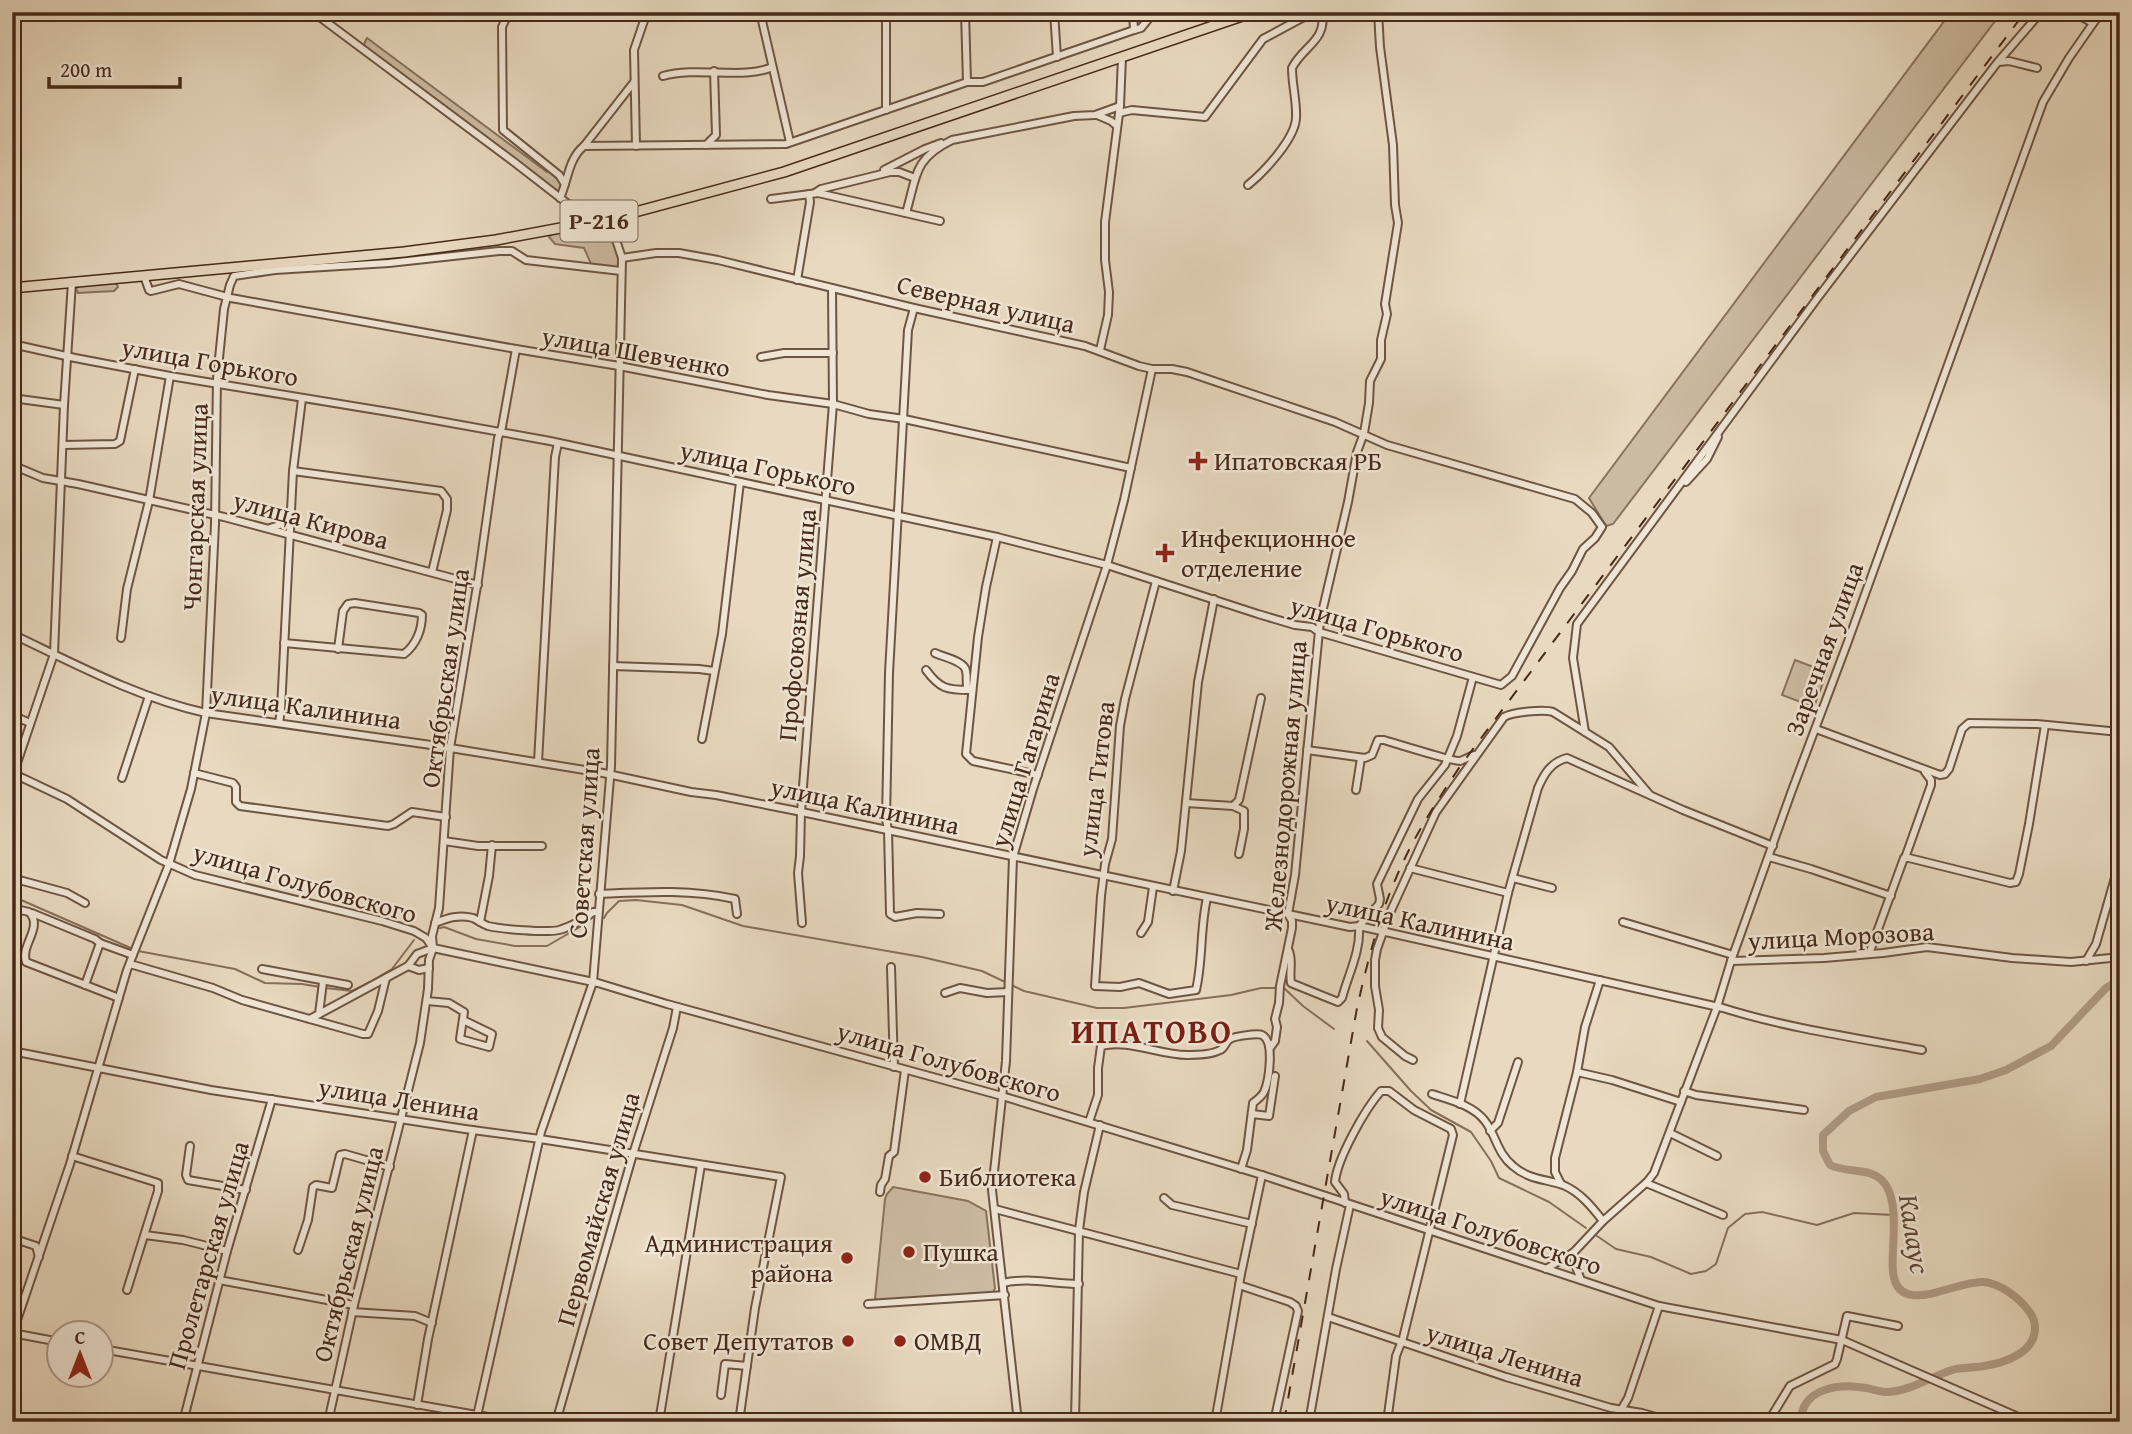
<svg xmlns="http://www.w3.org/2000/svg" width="2132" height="1434" font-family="'Gentium Book Plus',serif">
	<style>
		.green { fill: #ccbba3; stroke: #89725e; stroke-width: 2 }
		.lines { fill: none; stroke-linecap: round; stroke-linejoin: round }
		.stream { stroke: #866f5b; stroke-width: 2 }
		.river { stroke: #b19d87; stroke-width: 8 }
		.minor-casing { stroke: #6e5542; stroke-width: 10 }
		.highway-casing { stroke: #462918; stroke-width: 12 }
		.minor { stroke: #f0e6d6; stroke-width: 6 }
		.highway { stroke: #e8d9c0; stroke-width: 9 }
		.rail { stroke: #462918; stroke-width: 2; stroke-dasharray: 12 12; stroke-linecap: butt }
		.poi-dot { fill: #8f2418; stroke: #f0e6d6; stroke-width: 2.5 }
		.labels { text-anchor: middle; stroke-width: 5; stroke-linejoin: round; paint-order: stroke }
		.shield { fill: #f0e6d6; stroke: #796251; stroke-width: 2 }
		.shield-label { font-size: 24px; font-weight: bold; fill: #462918 }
		.street-label { font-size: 26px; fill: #462918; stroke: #f0e6d6 }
		.poi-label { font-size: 26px; fill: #462918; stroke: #f0e6d6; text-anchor: start }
		.water-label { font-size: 28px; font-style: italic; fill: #614634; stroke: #f0e6d6 }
		.district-label { font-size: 33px; font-weight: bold; letter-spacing: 2px; fill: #7a1f14; stroke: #f0e6d6 }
	</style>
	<rect width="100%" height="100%" fill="#e8d9c0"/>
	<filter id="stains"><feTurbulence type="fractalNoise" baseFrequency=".00286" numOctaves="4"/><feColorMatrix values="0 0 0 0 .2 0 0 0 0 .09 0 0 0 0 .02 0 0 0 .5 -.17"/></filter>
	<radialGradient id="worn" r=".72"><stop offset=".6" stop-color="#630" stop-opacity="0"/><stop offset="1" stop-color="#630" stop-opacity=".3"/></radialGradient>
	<g class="green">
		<polygon points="1951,12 2002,12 1613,524 1606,526 1589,498"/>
		<polygon points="367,38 547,172 551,172 562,183 561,192 558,192 363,46"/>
		<path d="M 594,225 C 611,230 619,248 619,265 L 615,268 L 592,266 L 584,248 L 555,244 L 549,237 L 553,233 Z"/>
		<polygon points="116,283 118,287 114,291 78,293 76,289 79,286"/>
		<polygon points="1795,660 1827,672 1814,707 1782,695"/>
		<polygon points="893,1187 968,1201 986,1211 995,1288 993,1293 877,1303 880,1300 875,1299 885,1199 887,1194"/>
	</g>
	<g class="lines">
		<g class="stream">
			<polyline points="12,896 133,949"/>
			<polyline points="604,918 607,913 619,901 636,900 682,905 743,926 922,957 982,971 1024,991 1097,1008 1124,1008 1231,995 1261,988 1284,988 1303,1006 1334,1029"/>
			<polyline points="440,928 444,927 476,939 515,946 547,946 585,924"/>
			<polyline points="138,951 235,969 265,983 302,984 320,987"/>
			<polyline points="326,988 352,991 370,982 392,969 414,940"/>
			<polyline points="1367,1041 1411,1091 1431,1110 1471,1132 1491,1161 1499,1178 1549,1202 1586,1228"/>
			<polyline points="1597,1236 1616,1249 1651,1257 1691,1274 1706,1271 1716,1264 1728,1228 1745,1214 1762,1212 1817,1225 1854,1213 1894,1215"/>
		</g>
		<g class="river">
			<polyline points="2120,313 2118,345 2120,352"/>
			<path d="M 2120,586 C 2112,611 2113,639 2120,665"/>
			<path d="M 1801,1422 C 1801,1388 1839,1383 1866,1388 C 1873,1389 1880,1392 1887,1392 C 1911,1391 1930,1377 1952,1370 C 1962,1367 1974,1368 1984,1366 C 2004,1363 2035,1353 2035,1328 C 2035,1317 2028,1309 2020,1301 C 2010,1292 1998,1283 1983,1282 C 1956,1280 1898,1319 1893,1272 C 1890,1246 1905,1186 1872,1174 C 1859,1169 1845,1172 1830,1165 L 1823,1151 L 1823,1135 L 1849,1111 L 1876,1097 L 1980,1079 L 2006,1070 L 2051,1046 L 2106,988 L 2120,980"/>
		</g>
		<g class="minor-casing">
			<g id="minor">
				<polyline points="313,12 514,162 572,207 586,224"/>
				<polyline points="760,12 790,142"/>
				<polyline points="886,12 886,110"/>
				<polyline points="965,12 967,82"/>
				<polyline points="1054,12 1057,57"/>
				<polyline points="1133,12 1134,30"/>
				<polyline points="2073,12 2093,23"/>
				<polyline points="507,16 502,27 503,130 559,175 565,184"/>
				<polyline points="1999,62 2009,61 2037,68"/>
				<path d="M 663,76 C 697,66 745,80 772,67"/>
				<polyline points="1119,113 1132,110 1205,117 1263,39 1313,12"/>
				<polyline points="1097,115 1111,121 1117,126"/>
				<polyline points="706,145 716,135 714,71"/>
				<polyline points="584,146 634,82"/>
				<polyline points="636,146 634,50 647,12"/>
				<polyline points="884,170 925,149 941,143"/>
				<path d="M 1248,185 C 1264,172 1295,139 1296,118 C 1297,102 1292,85 1292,68 C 1303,46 1327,41 1322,12"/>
				<polyline points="815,193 821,189 890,172 899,172 915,178"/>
				<path d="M 560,198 C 568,181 568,159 584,146 L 786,144 L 967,82 L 983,82 L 1134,30 L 1141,28 L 1154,12"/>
				<polyline points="771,199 818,193 940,221"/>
				<path d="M 906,213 C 917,176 913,159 952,140 L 1074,116 L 1095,115 L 1120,106"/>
				<polyline points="144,276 149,290 151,291 179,284 231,298 516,349 619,366 768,395 833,404 869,414 904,419 1131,468"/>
				<polyline points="797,280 810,202 809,194"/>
				<polyline points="914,308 908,330 889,673 886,819 888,830 890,914 895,917 917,913 940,914"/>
				<polyline points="12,344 75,358 170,376 395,413 550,441 997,537 1107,565 1258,614 1295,625 1312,627 1319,632 1501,685 1512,676 1560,588 1572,571 1583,549 1595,538 1602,527 1592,513 1575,499 1387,445 1335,422 1187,372 1172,369 1152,369 1139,366 1085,346 914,308 718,260 679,253 656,253 622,258"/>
				<polyline points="1100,350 1108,315 1109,292 1105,260 1105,222 1120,106 1122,57"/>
				<polyline points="761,357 784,353 833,353"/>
				<polyline points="12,398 64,405"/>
				<polyline points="63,445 115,444 120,441 135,369"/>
				<polyline points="12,465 43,478 78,484 224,517 478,585"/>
				<polyline points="293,471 441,491 447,499 447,510 432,572"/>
				<polyline points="12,482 18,468"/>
				<polyline points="1686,482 1707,459 1718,437"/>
				<polyline points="270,528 283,524 291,518"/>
				<polyline points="997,537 986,587 978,637 966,754 973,761 1038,775"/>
				<path d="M 1156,581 L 1125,699 L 1120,726 L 1112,839 L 1105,864 L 1101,896 L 1095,986 L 1120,987 L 1139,983 L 1169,994 L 1196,990 C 1203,960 1200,928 1207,898"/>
				<path d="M 12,634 C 75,664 138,698 206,713 L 438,746 L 603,773 L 691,792 L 716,795 L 792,810 L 1350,927 L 1359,926 L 1723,1008 C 1787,1028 1856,1038 1922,1050"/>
				<polyline points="121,638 127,589 149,501 170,376"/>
				<path d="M 284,643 L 404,654 C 416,645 422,630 422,615 L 419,613 L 355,603 L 348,604 L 343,611 L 338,649"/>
				<path d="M 935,653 C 943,657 965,661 966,671 C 968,679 965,683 968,690"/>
				<polyline points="613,666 699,669 714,671"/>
				<path d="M 926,670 C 940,689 947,690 970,690"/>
				<polyline points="12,715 30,723"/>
				<polyline points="279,723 281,709 293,471 302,399"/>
				<polyline points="1816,729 1940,775 1945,774 1949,769 1962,729 1969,723 2037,724 2120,732"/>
				<polyline points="1585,732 1573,658 1577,624 1819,296 1997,63 2041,12"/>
				<polyline points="702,739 722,634 740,482"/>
				<path d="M 1307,750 L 1365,758 L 1372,755 L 1378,740 L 1384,740 C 1394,743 1455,762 1460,761 C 1464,760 1470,756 1475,755"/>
				<polyline points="538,762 555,457 558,443"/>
				<polyline points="12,773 67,799 161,860 195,875 382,921 414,931 426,938 433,948 598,983 667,1004 1002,1096 1262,1175 1659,1306 1842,1340 2030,1422"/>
				<polyline points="194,773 233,783 236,787 236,802 240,806 388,826 394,824 412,812 446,817"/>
				<polyline points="13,775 54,654 64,405 72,282"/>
				<polyline points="122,778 149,696"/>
				<polyline points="1356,790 1361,758"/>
				<polyline points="1186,803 1233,806 1239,800 1261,698"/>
				<polyline points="1233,806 1244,811 1244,829 1239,854"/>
				<polyline points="444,841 478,846 542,846"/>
				<polyline points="1769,857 1811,869 1891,896"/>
				<polyline points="1905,858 1931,785 1931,780 1925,772"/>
				<polyline points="1410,868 1508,893"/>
				<polyline points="12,878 67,893 85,903"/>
				<polyline points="1513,878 1552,888"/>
				<polyline points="1173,891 1181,851 1198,682 1214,599"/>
				<path d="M 599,894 C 645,892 689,889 735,899 L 737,914"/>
				<path d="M 12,908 L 29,912 C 44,927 20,945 26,962 L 119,998"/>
				<polyline points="32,913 95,939 100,943"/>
				<polyline points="480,922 489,876 492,845"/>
				<polyline points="1623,922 1733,955"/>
				<path d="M 435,923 C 448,918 459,914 473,918 C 478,920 482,924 488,926 C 501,929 546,933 559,930 C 570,927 585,919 593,912 L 597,912"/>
				<polyline points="802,923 798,873 800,856 801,812 833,404 832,288"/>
				<polyline points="1141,933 1148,922 1153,887"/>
				<path d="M 1289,951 C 1293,961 1289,972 1291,983 L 1338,1002 L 1342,998 C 1348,975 1361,951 1359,926 L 1379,904 L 1380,899 L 1377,884 L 1418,799 L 1445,765 L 1457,736 L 1473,677"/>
				<polyline points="1869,954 1904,858 1909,858 2010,883 2016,882 2019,874 2029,824 2045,725"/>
				<polyline points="1731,961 1824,958 1883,953 1927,947 2012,958 2071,962 2120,957"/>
				<polyline points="2086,961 2096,944 2120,860"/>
				<polyline points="130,964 213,988 242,1000 363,1034 368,1034 378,1011 386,978"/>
				<polyline points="408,966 419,970 429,968"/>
				<polyline points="891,967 894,1067"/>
				<polyline points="262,969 348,985"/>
				<polyline points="85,985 100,943 133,955"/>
				<polyline points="945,993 960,988 987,993 1008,992"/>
				<polyline points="427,1001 449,1003 464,1012 460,1039 489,1047 492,1034 463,1020"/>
				<polyline points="319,1014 323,982"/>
				<polyline points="310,1019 408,966 417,954 433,948"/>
				<polyline points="1270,1048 1275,1041 1277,1027 1275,1019 1279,1003 1280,986 1292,928 1292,921 1288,914 1295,875 1320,621 1348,502 1357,452 1364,433 1369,403 1370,381 1381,359 1381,340 1387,314 1385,304 1398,223 1395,205 1393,145 1380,47 1378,12"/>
				<polyline points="12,1051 211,1090 465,1129 540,1139 781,1177 755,1308 739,1422"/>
				<path d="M 1413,1060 L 1405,1056 L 1382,1037 L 1378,1028 L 1379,1010 L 1375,986 L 1375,960 L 1377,949 L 1389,915 L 1436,812 L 1504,717 C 1512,712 1544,709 1553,712 L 1609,747 L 1649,794"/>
				<polyline points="1577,1072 1612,1080 1681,1102"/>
				<polyline points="1684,1091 1696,1095 1804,1110"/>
				<path d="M 1432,1094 C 1450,1100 1473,1105 1485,1121 C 1496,1135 1497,1153 1513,1166 C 1529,1180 1546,1179 1563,1185 C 1580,1192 1592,1207 1603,1221"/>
				<path d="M 1460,1104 L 1508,893 L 1538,788 C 1544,774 1551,762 1567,758 L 1683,810 L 1773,846"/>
				<polyline points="1252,1114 1269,1116 1275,1076"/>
				<path d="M 1089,1122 L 1098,1095 L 1098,1068 L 1101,1046 C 1129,1039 1159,1055 1187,1055 C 1197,1055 1211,1055 1220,1050 C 1225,1048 1225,1042 1230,1039 C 1235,1036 1258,1033 1262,1035 C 1275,1041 1269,1081 1264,1092 C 1262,1096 1257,1100 1253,1103 L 1247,1150 L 1241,1169"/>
				<polyline points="1490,1131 1498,1123 1518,1062"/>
				<polyline points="1670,1133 1717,1156"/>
				<polyline points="190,1146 186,1175 188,1180 246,1190"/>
				<polyline points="72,1156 158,1183 158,1191 127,1290"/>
				<polyline points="1646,1183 1723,1215"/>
				<polyline points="1561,1184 1555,1172 1555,1158 1577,1072 1585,1027 1600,980"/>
				<polyline points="880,1192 881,1185 885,1179 889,1156 894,1152 905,1070"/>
				<polyline points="1164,1198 1172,1205 1252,1224"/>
				<path d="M 1345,1203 L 1344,1194 L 1335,1182 C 1337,1159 1365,1109 1381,1091 L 1389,1091 L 1414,1110 L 1451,1129 L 1453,1135 L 1403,1338 L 1396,1356 L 1387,1422"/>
				<polyline points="995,1209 1241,1274"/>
				<polyline points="145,1235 183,1240 227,1251"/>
				<polyline points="12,1238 36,1246 39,1257"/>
				<polyline points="298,1250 308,1220 313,1187 316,1185 332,1188 340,1155 345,1154 390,1167"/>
				<polyline points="1574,1252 1574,1262 1581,1280"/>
				<polyline points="1546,1269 1574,1252 1603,1221 1647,1182 1654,1173 1717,1007 1731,961 1791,793 1847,644 2043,102 2069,58 2101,12"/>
				<polyline points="219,1280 354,1305"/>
				<path d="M 1003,1283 C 1028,1277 1053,1284 1079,1284"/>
				<polyline points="1239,1285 1290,1302 1296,1306 1298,1311 1274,1422"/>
				<polyline points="868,1304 1005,1295"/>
				<polyline points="352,1312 415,1316 432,1323"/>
				<polyline points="1328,1317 1506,1377 1611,1408 1642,1413 1673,1422"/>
				<polyline points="12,1333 60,1342"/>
				<polyline points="12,1335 70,1164 127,970 169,864 191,789 206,713 215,524 217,378 224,309 230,285 234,276 275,270 389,263 499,251 512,251 526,260 621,271"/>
				<polyline points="102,1349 517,1422"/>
				<polyline points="721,1395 725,1364 747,1366"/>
				<polyline points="417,1405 428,1339 473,1130"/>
				<polyline points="477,1416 541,1132 593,982 611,766 622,258 609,219"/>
				<polyline points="183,1422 227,1251 272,1099"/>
				<polyline points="328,1422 354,1305 420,1043 428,989 429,960 433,948 432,936 439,908 450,748 478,580 498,438 502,427 516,349"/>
				<polyline points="556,1422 633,1154 673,1028 677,1007"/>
				<polyline points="659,1422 701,1165"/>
				<polyline points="1018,1422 992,1190 1006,1061 1013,857 1033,789 1107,565 1124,500 1152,369"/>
				<polyline points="1075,1422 1079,1230 1084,1192 1100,1125"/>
				<polyline points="1215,1422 1241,1274 1262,1175"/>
				<polyline points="1309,1422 1336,1269 1350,1205"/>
				<polyline points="1614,1422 1628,1398 1659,1306"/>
				<polyline points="1768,1422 1790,1386 1835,1364 1837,1359 1847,1316 1898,1326"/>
			</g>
		</g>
		<g class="highway-casing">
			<polyline id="highway" points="12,288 404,252 496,240 609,219 784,172 1254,12"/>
		</g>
		<use href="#minor" class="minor"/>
		<use href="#highway" class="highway"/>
		<path class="rail" d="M 1284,1422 L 1357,1008 C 1367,964 1378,919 1396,878 C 1413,837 1437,801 1461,765 L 2025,12"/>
	</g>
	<g class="poi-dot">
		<path d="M1194.5 450.5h7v7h7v7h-7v7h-7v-7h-7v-7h7z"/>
		<path d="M1161.5 542.5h7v7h7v7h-7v7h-7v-7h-7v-7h7z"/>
		<circle cx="925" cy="1177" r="7"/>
		<circle cx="909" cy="1252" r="7"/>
		<circle cx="847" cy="1258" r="7"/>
		<circle cx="848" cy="1341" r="7"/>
		<circle cx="900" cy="1341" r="7"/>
	</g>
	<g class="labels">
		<rect class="shield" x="560.5" y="200.5" width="77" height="41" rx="5"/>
		<g class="shield-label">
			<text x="599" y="229">Р-216</text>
		</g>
		<g class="street-label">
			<text transform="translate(986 304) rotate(13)" y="9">Северная улица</text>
			<text transform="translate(636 352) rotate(10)" y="9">улица Шевченко</text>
			<text transform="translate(210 362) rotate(10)" y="9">улица Горького</text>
			<text transform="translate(768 468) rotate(12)" y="9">улица Горького</text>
			<text transform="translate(195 507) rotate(-88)" y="9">Чонгарская улица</text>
			<text transform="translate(311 520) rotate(15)" y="9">улица Кирова</text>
			<text transform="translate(797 625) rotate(-85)" y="9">Профсоюзная улица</text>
			<text transform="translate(1377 629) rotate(16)" y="9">улица Горького</text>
			<text transform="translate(1824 649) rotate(-70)" y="9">Заречная улица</text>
			<text transform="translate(445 678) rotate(-82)" y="9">Октябрьская улица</text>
			<text transform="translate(306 707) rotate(8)" y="9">улица Калинина</text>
			<text transform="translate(1025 760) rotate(-73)" y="9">улица Гагарина</text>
			<text transform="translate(1096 779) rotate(-83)" y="9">улица Титова</text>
			<text transform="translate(1285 786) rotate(-85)" y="9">Железнодорожная улица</text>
			<text transform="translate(865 806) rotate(12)" y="9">улица Калинина</text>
			<text transform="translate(584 843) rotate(-86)" y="9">Советская улица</text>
			<text transform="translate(305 883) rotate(16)" y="9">улица Голубовского</text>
			<text transform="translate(1420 922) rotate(12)" y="9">улица Калинина</text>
			<text transform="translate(1841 936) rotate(-3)" y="9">улица Морозова</text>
			<text transform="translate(949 1062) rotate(16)" y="9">улица Голубовского</text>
			<text transform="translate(399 1099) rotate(9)" y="9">улица Ленина</text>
			<text transform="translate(598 1209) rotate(-74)" y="9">Первомайская улица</text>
			<text transform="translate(1491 1231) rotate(18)" y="9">улица Голубовского</text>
			<text transform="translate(348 1254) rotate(-76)" y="9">Октябрьская улица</text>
			<text transform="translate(208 1255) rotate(-74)" y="9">Пролетарская улица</text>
			<text transform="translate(1505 1355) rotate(17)" y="9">улица Ленина</text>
		</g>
		<g class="poi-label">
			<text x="1214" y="470">Ипатовская РБ</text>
			<text x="1181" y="547">Инфекционное<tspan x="1181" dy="30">отделение</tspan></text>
			<text x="939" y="1186">Библиотека</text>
			<text x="833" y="1252" text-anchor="end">Администрация<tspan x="833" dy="30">района</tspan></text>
			<text x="923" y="1261">Пушка</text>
			<text x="834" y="1350" text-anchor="end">Совет Депутатов</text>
			<text x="914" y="1350">ОМВД</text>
		</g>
		<g class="water-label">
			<text transform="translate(1915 1234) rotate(81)" y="10">Калаус</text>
		</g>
		<g class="district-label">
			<text x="1152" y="1043">ИПАТОВО</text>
		</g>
	</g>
	<rect width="2132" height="1434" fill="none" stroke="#e8d9c0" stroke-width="42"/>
	<rect x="14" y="14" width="2104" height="1406" fill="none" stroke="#462918" stroke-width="3.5"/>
	<rect x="21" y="21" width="2090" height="1392" fill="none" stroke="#462918" stroke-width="2"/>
	<g transform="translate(80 1354)"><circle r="33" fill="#f0e6d6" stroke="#ac9a8a" stroke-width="2"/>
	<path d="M0-5L12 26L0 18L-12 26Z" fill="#8f2418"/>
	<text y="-10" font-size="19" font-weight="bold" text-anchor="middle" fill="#462918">С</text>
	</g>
	<path d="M49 77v10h131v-10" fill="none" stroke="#462918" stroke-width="3.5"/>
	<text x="60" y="77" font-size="21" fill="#462918" stroke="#f0e6d6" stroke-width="5" paint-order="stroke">200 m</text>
	<rect width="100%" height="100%" filter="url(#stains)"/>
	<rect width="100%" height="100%" fill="url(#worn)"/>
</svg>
